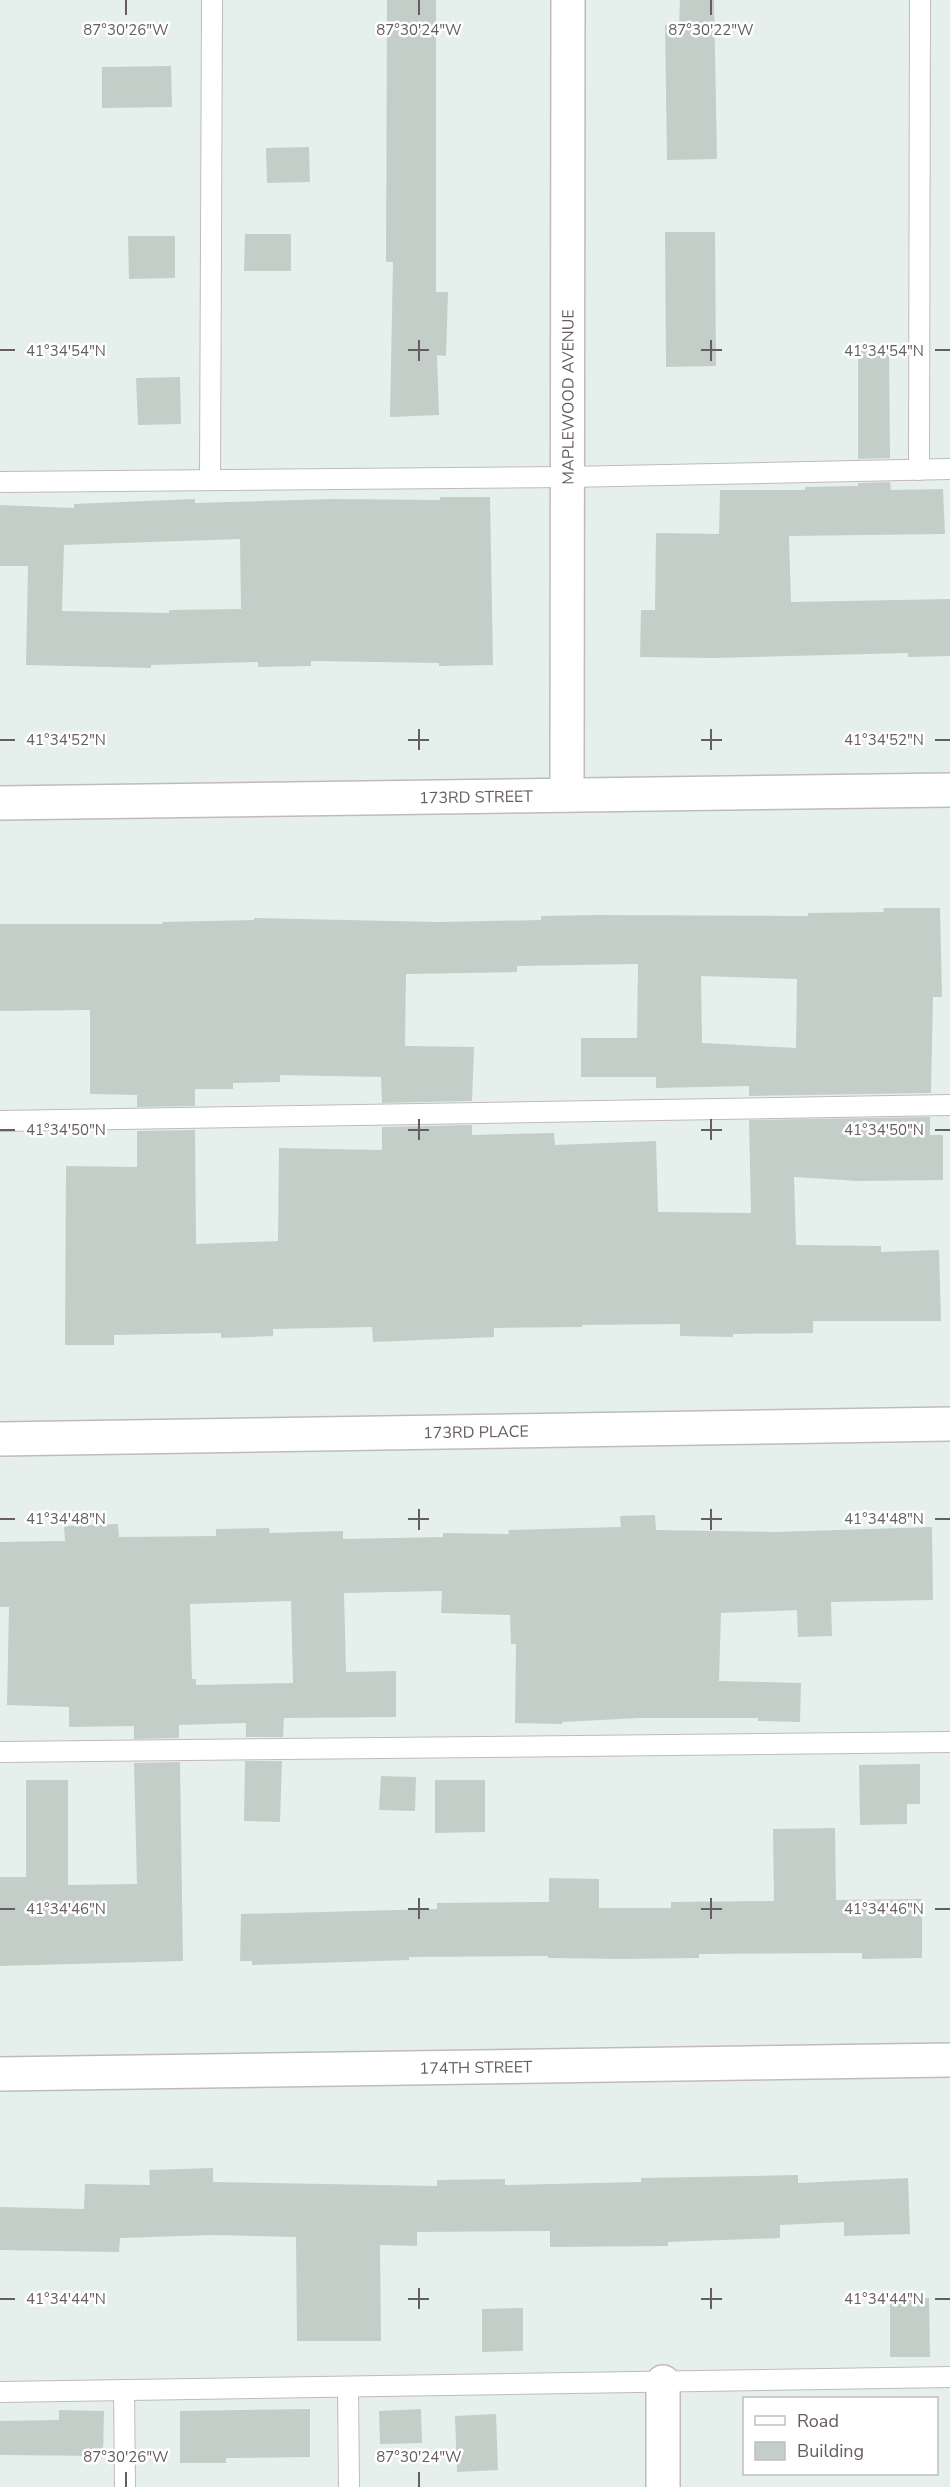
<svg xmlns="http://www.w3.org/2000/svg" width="950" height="2487" font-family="'Nunito Sans',sans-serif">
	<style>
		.building { fill: #c3cec9; fill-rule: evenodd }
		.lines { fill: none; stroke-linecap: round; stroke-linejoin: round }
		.service-casing { stroke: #c1babd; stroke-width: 22 }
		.minor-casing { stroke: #c1babd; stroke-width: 36 }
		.tertiary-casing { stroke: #c1babd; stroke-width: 36 }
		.service { stroke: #fff; stroke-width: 20 }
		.minor { stroke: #fff; stroke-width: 33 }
		.tertiary { stroke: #fff; stroke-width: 33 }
		.ticks { fill: none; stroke: #665d62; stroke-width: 2 }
		.labels { text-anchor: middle; stroke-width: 5; stroke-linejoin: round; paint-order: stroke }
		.street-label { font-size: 16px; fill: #665d62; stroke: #fff }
		.ticks-label { font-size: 15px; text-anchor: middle; fill: #665d62; stroke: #fff; stroke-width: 5; stroke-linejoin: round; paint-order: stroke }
	</style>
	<rect width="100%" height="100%" fill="#e5f0ed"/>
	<g class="building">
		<polygon points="387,0 436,0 436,292 448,292 446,356 437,355 439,415 390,417 393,262 386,262"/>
		<polygon points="680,0 714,0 717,159 667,160 665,25 679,25"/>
		<polygon points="171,66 172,107 102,108 102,67"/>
		<polygon points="309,147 310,182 267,183 266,148"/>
		<polygon points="665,232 715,232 716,366 666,367"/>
		<polygon points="245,234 291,234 291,271 244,271"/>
		<polygon points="128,236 175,236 175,278 129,279"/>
		<polygon points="858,347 889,347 890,458 858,459"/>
		<polygon points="180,377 181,424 138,425 136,378"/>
		<polygon points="890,482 891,490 943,489 945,534 789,536 791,602 950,599 950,656 908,657 908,653 712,658 640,657 641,610 655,610 656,533 719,534 720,490 805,490 805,487 858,486 858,483"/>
		<path d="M 440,497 L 490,497 L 493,665 L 439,666 L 439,663 L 311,661 L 311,666 L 258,667 L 258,662 L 151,665 L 151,668 L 26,665 L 28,566 L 0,566 L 0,505 L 74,508 L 74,504 L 195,499 L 195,503 L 332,499 L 440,500 ZM 240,539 L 241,609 L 169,610 L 169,613 L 62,611 L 64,545 Z"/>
		<path d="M 883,908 L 940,908 L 942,997 L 933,997 L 931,1093 L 749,1096 L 749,1086 L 656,1088 L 656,1077 L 581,1077 L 581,1038 L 637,1038 L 638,964 L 517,966 L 517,972 L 406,974 L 405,1046 L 474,1047 L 472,1101 L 382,1103 L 381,1077 L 280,1075 L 280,1082 L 233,1083 L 233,1089 L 195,1089 L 195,1106 L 137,1107 L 137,1095 L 90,1094 L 90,1010 L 0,1011 L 0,924 L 163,924 L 162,922 L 254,920 L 254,918 L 438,922 L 541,920 L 541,916 L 597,915 L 808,916 L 808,913 L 884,912 ZM 701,976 L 797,979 L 796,1048 L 702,1043 Z"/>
		<polygon points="930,1117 930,1135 943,1135 943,1180 858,1181 794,1177 796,1245 881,1246 881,1252 939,1250 941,1321 813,1321 813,1333 733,1334 733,1337 680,1336 680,1324 582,1325 582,1327 494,1328 494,1337 373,1342 372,1327 273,1329 273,1336 221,1338 221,1333 114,1335 114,1345 65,1345 66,1166 137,1167 137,1131 195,1130 196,1244 278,1241 279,1148 382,1150 382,1127 472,1125 472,1135 554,1133 555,1145 656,1141 658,1212 751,1213 749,1120"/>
		<path d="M 655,1515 L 656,1530 L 775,1532 L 932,1527 L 933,1600 L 831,1602 L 832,1636 L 798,1637 L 797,1610 L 721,1613 L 719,1681 L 801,1683 L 800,1722 L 758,1721 L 758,1718 L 640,1718 L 562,1722 L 562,1724 L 515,1723 L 516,1644 L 511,1644 L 510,1615 L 441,1613 L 442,1591 L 344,1593 L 346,1672 L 396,1671 L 396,1717 L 284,1718 L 283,1737 L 246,1737 L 246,1723 L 179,1725 L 179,1738 L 134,1739 L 134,1726 L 69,1727 L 69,1707 L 7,1705 L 9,1607 L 0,1607 L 0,1542 L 65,1541 L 64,1526 L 118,1524 L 119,1537 L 216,1536 L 216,1529 L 269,1528 L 270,1533 L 343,1531 L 343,1539 L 443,1537 L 443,1533 L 509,1534 L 508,1530 L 621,1527 L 620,1516 ZM 291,1601 L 293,1683 L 196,1685 L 196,1679 L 192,1679 L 190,1604 Z"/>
		<polygon points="245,1761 282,1761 280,1822 244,1821"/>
		<polygon points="180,1762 183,1961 0,1966 0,1877 26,1877 26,1780 68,1780 68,1885 137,1884 134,1763"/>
		<polygon points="920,1764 920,1804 907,1804 907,1824 860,1825 859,1765"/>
		<polygon points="381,1776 416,1777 415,1811 379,1810"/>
		<polygon points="435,1780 485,1780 485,1832 435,1833"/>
		<polygon points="835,1828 836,1900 922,1899 922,1958 862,1959 862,1953 699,1954 699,1958 622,1959 548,1958 548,1956 409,1957 409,1960 252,1965 252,1961 240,1961 241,1914 437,1909 437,1903 549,1902 549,1878 599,1879 599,1908 671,1908 671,1902 774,1901 773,1829"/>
		<polygon points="213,2168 213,2182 437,2186 437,2180 505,2179 505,2185 641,2182 641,2178 798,2175 798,2183 908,2178 910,2234 844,2236 844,2222 780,2225 780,2238 668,2242 668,2246 550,2247 550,2231 417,2232 417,2246 380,2245 381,2341 297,2341 296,2237 214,2235 120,2238 119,2252 0,2250 0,2207 84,2209 85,2184 150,2185 149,2170"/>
		<polygon points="890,2298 929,2298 930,2357 890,2357"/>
		<polygon points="523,2308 523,2351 482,2352 482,2309"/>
		<polygon points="310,2409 310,2457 226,2458 226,2463 180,2463 180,2411"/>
		<polygon points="421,2409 422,2443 380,2444 379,2411"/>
		<polygon points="59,2410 104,2411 103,2456 0,2455 0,2421 59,2420"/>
		<polygon points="496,2414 498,2470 457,2472 455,2416"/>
	</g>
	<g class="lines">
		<g class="service-casing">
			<g id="service">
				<polyline points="919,470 920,0"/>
				<polyline points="210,480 212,0"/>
				<polyline points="0,482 567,477 950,469"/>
				<polyline points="0,1121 950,1105"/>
				<polyline points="0,1752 950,1742"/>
				<polyline points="348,2387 349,2487"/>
				<polyline points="124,2390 125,2487"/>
				<polyline points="0,2392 950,2377"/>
			</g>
		</g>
		<g class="minor-casing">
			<g id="minor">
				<path id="s1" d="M 567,795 L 568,0"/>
				<path id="s2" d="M 0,1439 L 950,1424"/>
				<path id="s3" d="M 0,2074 L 950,2060"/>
				<polyline points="663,2382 663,2487"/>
			</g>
		</g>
		<g class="tertiary-casing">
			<g id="tertiary">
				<path id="s4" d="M 0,803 L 950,790"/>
			</g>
		</g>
		<use href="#service" class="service"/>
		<use href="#minor" class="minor"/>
		<use href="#tertiary" class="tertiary"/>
	</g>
	<path class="ticks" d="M 126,0 L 126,15M 419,0 L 419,15M 711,0 L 711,15M 419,340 L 419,361M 711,340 L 711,361M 0,350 L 15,350M 408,350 L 429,350M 701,350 L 722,350M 935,350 L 950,350M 419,729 L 419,750M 711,729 L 711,750M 0,740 L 15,740M 408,740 L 429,740M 701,740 L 722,740M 935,740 L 950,740M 419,1119 L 419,1140M 711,1119 L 711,1140M 0,1130 L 15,1130M 408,1130 L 429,1130M 701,1130 L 722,1130M 935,1130 L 950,1130M 419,1509 L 419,1530M 711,1509 L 711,1530M 0,1519 L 15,1519M 408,1519 L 429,1519M 701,1519 L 722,1519M 935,1519 L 950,1519M 419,1898 L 419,1919M 711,1898 L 711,1919M 0,1909 L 15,1909M 408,1909 L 429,1909M 701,1909 L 722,1909M 935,1909 L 950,1909M 419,2288 L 419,2309M 711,2288 L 711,2309M 0,2299 L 15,2299M 408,2299 L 429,2299M 701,2299 L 722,2299M 935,2299 L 950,2299M 126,2472 L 126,2487M 419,2472 L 419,2487"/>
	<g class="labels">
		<g class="street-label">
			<text dy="6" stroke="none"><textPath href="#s1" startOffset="398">MAPLEWOOD AVENUE</textPath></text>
			<text dy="6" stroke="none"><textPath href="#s4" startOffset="476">173RD STREET</textPath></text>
			<text dy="6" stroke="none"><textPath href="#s2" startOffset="476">173RD PLACE</textPath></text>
			<text dy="6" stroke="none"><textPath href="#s3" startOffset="476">174TH STREET</textPath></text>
		</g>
	</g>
	<g class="ticks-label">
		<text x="126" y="35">87°30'26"W</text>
		<text x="419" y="35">87°30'24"W</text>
		<text x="711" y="35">87°30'22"W</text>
		<text x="66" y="356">41°34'54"N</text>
		<text x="884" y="356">41°34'54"N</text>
		<text x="66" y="745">41°34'52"N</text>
		<text x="884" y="745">41°34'52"N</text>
		<text x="66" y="1135">41°34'50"N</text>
		<text x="884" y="1135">41°34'50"N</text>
		<text x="66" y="1524">41°34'48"N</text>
		<text x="884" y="1524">41°34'48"N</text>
		<text x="66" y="1914">41°34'46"N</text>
		<text x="884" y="1914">41°34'46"N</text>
		<text x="66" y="2304">41°34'44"N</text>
		<text x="884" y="2304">41°34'44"N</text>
		<text x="126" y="2462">87°30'26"W</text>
		<text x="419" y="2462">87°30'24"W</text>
	</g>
	<rect x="743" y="2397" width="195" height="78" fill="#ffffff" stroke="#c2bec0" stroke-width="1.5"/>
	<rect x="755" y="2416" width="30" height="9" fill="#ffffff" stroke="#c2bec0" stroke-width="1.5"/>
	<text x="797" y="2427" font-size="18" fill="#665d62">Road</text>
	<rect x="755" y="2442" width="30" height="18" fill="#c3cec9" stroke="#c2bec0" stroke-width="1.5"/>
	<text x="797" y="2457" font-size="18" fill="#665d62">Building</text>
</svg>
